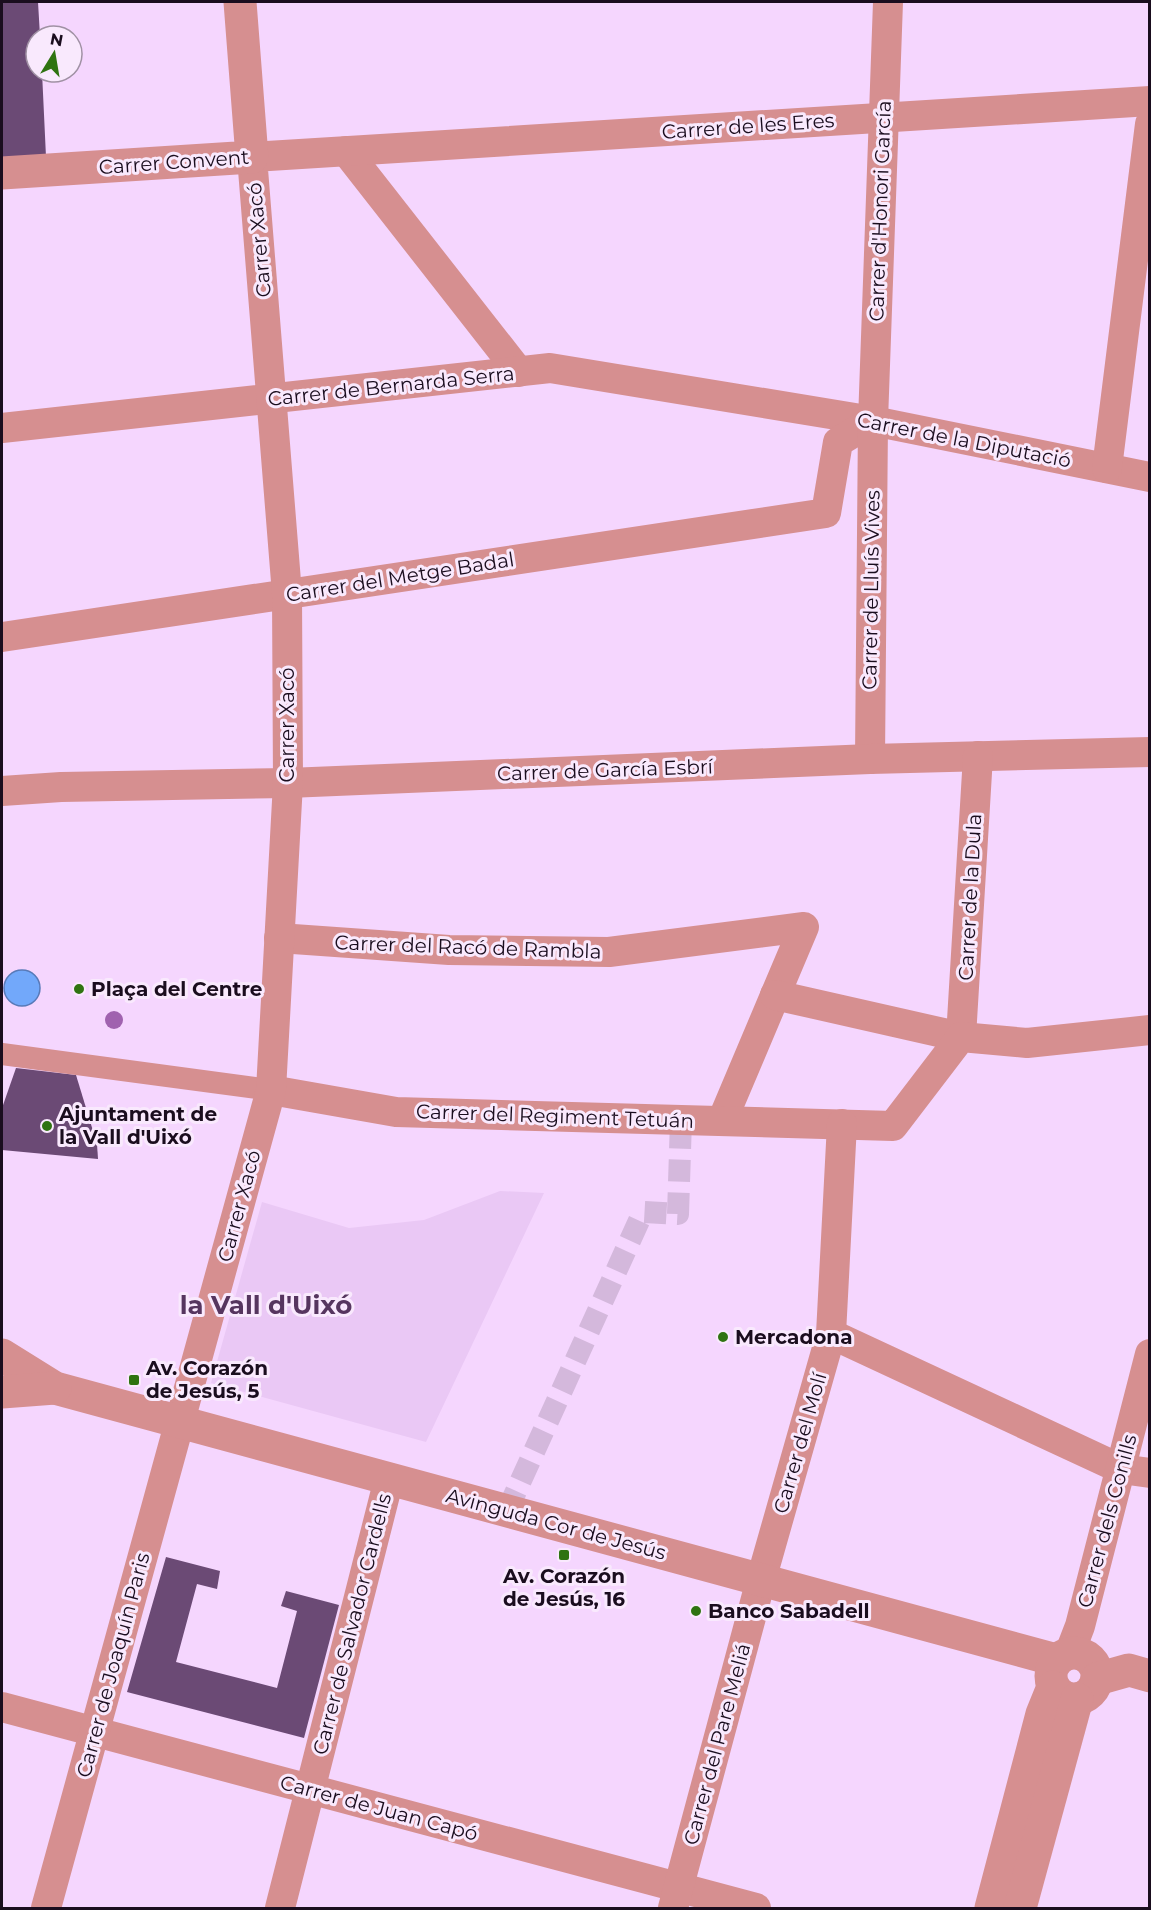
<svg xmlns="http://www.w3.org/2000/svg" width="1151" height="1910" font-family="Montserrat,sans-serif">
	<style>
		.built { fill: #eac8f5 }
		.water { fill: #72a8fa; stroke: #587ab8; stroke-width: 1.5 }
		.building { fill: #6b4a75 }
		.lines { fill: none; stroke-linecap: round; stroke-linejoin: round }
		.pedestrian-tunnel { stroke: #d4b8dc; stroke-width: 22; stroke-dasharray: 22 11; stroke-linecap: butt }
		.pedestrian { stroke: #d68f90; stroke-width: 22 }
		.minor { stroke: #d68f90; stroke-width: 30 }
		.tertiary { stroke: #d68f90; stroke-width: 33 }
		.tree { fill: #a062af }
		.poi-dot { fill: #2f7311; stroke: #f9e9fd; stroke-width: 2 }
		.labels { text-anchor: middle; stroke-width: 6; stroke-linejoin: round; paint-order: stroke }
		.street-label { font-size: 20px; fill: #1a0d1e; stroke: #f9e9fd }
		.poi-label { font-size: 20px; font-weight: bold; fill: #1a0d1e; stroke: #f9e9fd; text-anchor: start }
		.district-label { font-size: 26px; font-weight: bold; fill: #56355f; stroke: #f9e9fd }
	</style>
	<rect width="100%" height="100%" fill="#f5d6fe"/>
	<polygon class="built" points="500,1191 544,1193 426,1442 211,1383 262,1202 349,1228 424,1220"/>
	<circle class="water" cx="22" cy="988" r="18"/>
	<g class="building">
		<polygon points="2,2 38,2 40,36 36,36 36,72 42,72 46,157 2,160"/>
		<polygon points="16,1068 76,1075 97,1144 98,1159 2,1150 2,1108"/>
		<polygon points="166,1557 220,1571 217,1589 197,1584 176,1662 277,1688 297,1611 281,1606 286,1591 339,1605 304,1738 127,1692"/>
	</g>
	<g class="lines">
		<polyline class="pedestrian-tunnel" points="507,1511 643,1212 678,1214 681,1120"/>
		<polyline class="pedestrian" points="2,1054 271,1090"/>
		<g class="minor">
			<polyline points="346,151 519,372"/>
			<polyline points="2,428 550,368 873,421 1150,477"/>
			<polyline points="1107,468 1150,124"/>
			<polyline points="2,637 826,513 838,442 873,421"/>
			<polyline points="870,759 873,421 888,2"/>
			<polyline points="2,791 61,787 288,783 870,759 1150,752"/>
			<polyline points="279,938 449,950 609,952 804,927 722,1121"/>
			<polyline points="775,995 961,1037 978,756"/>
			<polyline points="271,1090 396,1112 893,1126 961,1037 1027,1043 1150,1030"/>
			<polyline points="831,1334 1121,1469 1150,1473"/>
			<polyline points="1070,1652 1080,1626 1150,1354"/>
			<polyline points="2,1707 756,1908"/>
			<polyline points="46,1908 271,1090 288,783 287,594 252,157 1150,101"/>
			<polyline points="280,1908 389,1479"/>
			<polyline points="673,1908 761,1580 831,1334 842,1124"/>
		</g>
		<g class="tertiary">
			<polyline points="2,173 252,157 240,2"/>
			<polyline points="2,1355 55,1388 1056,1660"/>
			<polyline points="2,1392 55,1388"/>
			<circle cx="1074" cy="1676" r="23"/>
			<polyline points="1097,1679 1129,1670 1150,1676"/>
			<polyline points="991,1908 1042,1714 1053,1687"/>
			<polyline points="1020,1908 1077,1699"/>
		</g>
	</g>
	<circle class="tree" cx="114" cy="1020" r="9"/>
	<g class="poi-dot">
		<circle cx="79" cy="989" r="6"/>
		<circle cx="47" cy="1126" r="6"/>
		<circle cx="723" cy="1337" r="6"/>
		<rect x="128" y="1374" width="12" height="12" rx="3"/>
		<rect x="558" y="1549" width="12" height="12" rx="3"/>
		<circle cx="696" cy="1611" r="6"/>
	</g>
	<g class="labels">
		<g class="street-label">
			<text transform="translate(748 126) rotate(-4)" y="7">Carrer de les Eres</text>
			<text transform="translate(174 162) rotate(-4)" y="7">Carrer Convent</text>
			<text transform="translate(880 211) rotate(-88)" y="7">Carrer d'Honori García</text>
			<text transform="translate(259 240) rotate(-95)" y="7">Carrer Xacó</text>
			<text transform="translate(391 386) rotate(-6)" y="7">Carrer de Bernarda Serra</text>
			<text transform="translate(964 440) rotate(11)" y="7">Carrer de la Diputació</text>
			<text transform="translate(400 577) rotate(-9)" y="7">Carrer del Metge Badal</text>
			<text transform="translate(871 590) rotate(-89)" y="7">Carrer de Lluís Vives</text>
			<text transform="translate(287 725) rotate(-90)" y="7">Carrer Xacó</text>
			<text transform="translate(605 770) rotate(-2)" y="7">Carrer de García Esbrí</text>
			<text transform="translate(970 897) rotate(-87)" y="7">Carrer de la Dula</text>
			<text transform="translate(468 947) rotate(2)" y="7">Carrer del Racó de Rambla</text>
			<text transform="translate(555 1116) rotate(2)" y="7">Carrer del Regiment Tetuán</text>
			<text transform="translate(239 1206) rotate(-75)" y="7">Carrer Xacó</text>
			<text transform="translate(800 1443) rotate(-74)" y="7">Carrer del Molí</text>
			<text transform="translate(1107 1521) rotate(-75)" y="7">Carrer dels Conills</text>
			<text transform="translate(556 1524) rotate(15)" y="7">Avinguda Cor de Jesús</text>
			<text transform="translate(352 1624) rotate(-76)" y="7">Carrer de Salvador Cardells</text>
			<text transform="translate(113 1665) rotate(-75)" y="7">Carrer de Joaquín Paris</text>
			<text transform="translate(717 1744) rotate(-75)" y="7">Carrer del Pare Meliá</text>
			<text transform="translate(379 1808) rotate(15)" y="7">Carrer de Juan Capó</text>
		</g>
		<g class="poi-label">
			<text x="91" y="996">Plaça del Centre</text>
			<text x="59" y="1121">Ajuntament de<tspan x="59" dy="23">la Vall d'Uixó</tspan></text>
			<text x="735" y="1344">Mercadona</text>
			<text x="146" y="1375">Av. Corazón<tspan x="146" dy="23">de Jesús, 5</tspan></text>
			<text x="564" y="1583" text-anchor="middle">Av. Corazón<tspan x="564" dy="23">de Jesús, 16</tspan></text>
			<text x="708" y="1618">Banco Sabadell</text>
		</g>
		<g class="district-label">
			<text x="266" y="1314">la Vall d'Uixó</text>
		</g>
	</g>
	<rect width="1151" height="1910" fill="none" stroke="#1a0d1e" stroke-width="6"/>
	<g transform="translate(54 54) rotate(11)"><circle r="28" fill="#f9e9fd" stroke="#a091a4" stroke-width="1.5"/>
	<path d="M0-4.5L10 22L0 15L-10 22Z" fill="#2f7311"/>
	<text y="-9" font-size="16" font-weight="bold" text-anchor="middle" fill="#1a0d1e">N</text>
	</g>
</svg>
